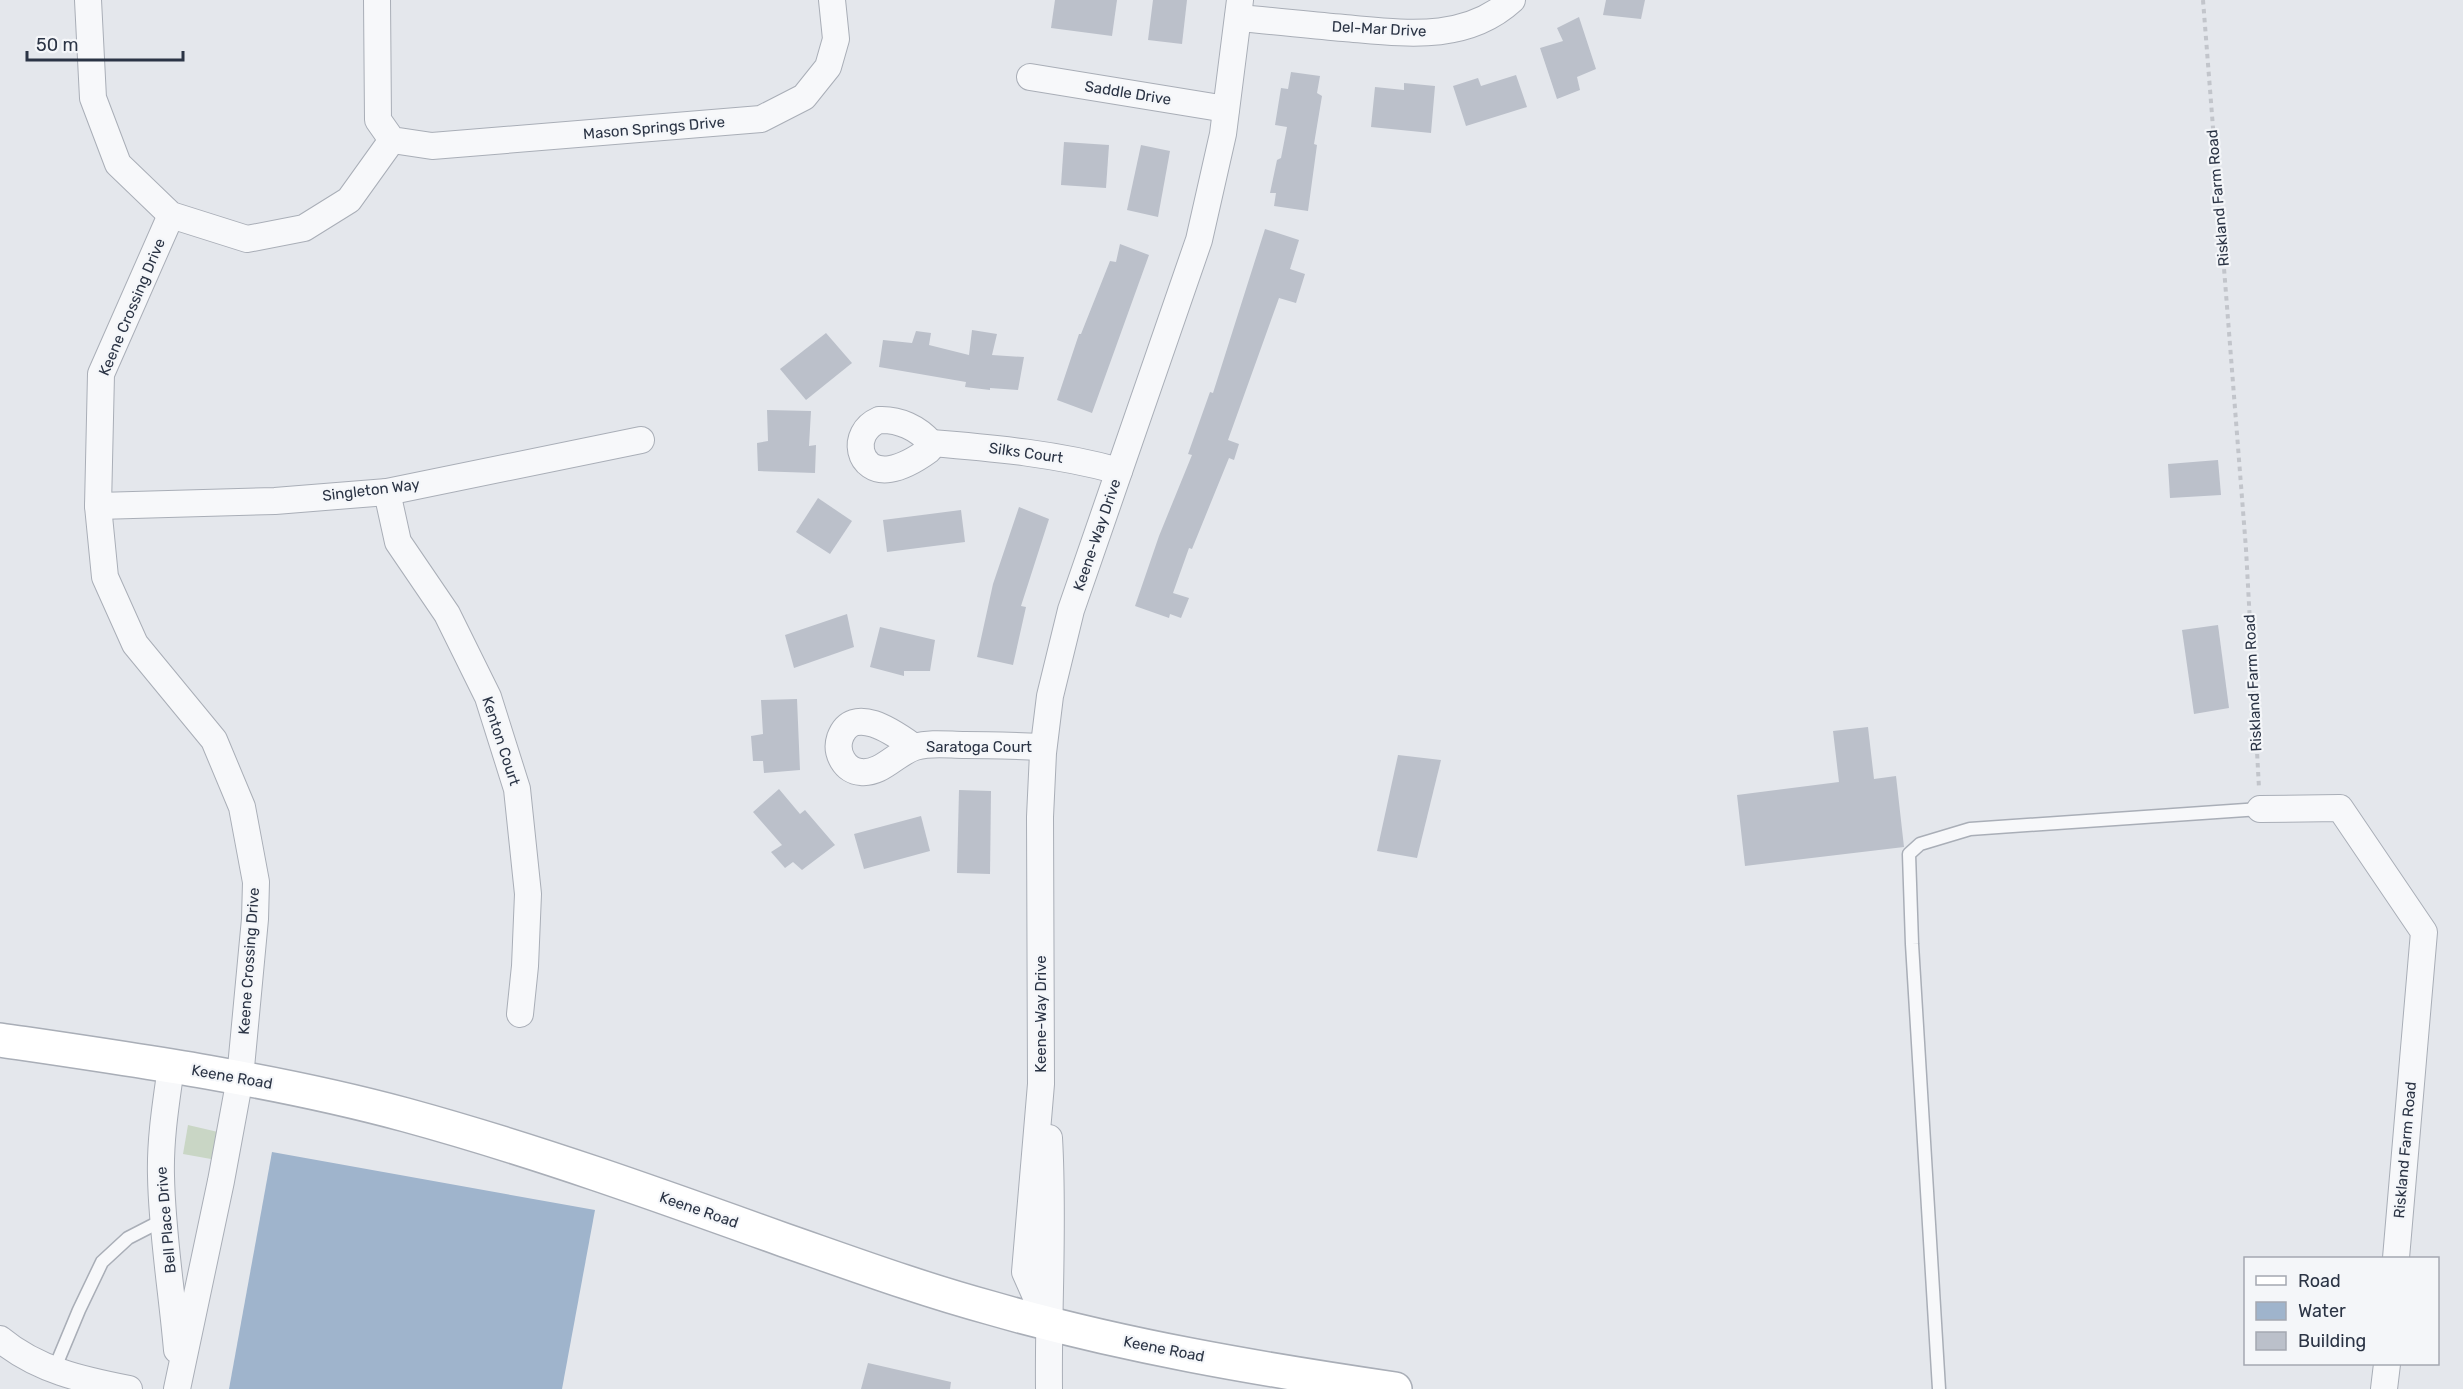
<svg xmlns="http://www.w3.org/2000/svg" width="2463" height="1389" font-family="Rubik,sans-serif">
	<style>
		.green { fill: #c9d6c5 }
		.water { fill: #9fb4cc }
		.building { fill: #bbc0ca }
		.lines { fill: none; stroke-linecap: round; stroke-linejoin: round }
		.service-casing { stroke: #a9aeb7; stroke-width: 15 }
		.minor-casing { stroke: #a9aeb7; stroke-width: 28 }
		.secondary-casing { stroke: #a9aeb7; stroke-width: 36 }
		.path { stroke: #c2c5cb; stroke-width: 4; stroke-dasharray: 4.5 4.5; stroke-linecap: butt }
		.service { stroke: #f7f8fa; stroke-width: 12 }
		.minor { stroke: #f7f8fa; stroke-width: 26 }
		.secondary { stroke: #fff; stroke-width: 33 }
		.labels { text-anchor: middle; stroke-width: 4.5; stroke-linejoin: round; paint-order: stroke }
		.street-label { font-size: 15px; fill: #2b3445; stroke: #f4f6f9 }
	</style>
	<rect width="100%" height="100%" fill="#e4e7ec"/>
	<polygon class="green" points="188,1125 218,1132 211,1159 183,1154"/>
	<polygon class="water" points="272,1152 595,1210 562,1389 229,1389"/>
	<g class="building">
		<polygon points="1055,0 1117,0 1112,36 1051,28"/>
		<polygon points="1153,0 1187,0 1182,44 1148,40"/>
		<polygon points="1606,0 1645,0 1641,19 1603,15"/>
		<polygon points="1579,17 1596,69 1577,77 1580,90 1557,99 1540,48 1563,41 1557,28"/>
		<polygon points="1291,72 1320,76 1317,93 1322,96 1314,144 1317,145 1308,211 1274,206 1276,193 1270,193 1277,160 1281,158 1287,127 1275,125 1281,88 1288,89"/>
		<polygon points="1516,75 1527,107 1466,126 1453,86 1478,78 1481,86"/>
		<polygon points="1404,83 1435,86 1431,133 1371,127 1375,87 1404,90"/>
		<polygon points="1064,142 1109,145 1106,188 1061,185"/>
		<polygon points="1141,145 1170,151 1158,217 1127,210"/>
		<polygon points="1265,229 1299,240 1290,269 1305,274 1296,303 1279,298 1228,440 1239,444 1234,460 1229,458 1192,549 1189,548 1173,593 1189,598 1181,618 1170,614 1169,618 1135,606 1159,536 1192,455 1188,454 1210,392 1213,393"/>
		<polygon points="1120,244 1149,255 1092,413 1057,400 1079,334 1081,334 1110,261 1116,262"/>
		<polygon points="972,330 997,334 992,355 1024,357 1018,390 990,388 990,390 965,387 966,382 879,367 883,340 912,343 916,331 931,333 929,345 969,355"/>
		<polygon points="826,333 852,363 806,400 780,369"/>
		<polygon points="767,410 811,411 809,446 816,445 815,473 758,471 757,443 768,441"/>
		<polygon points="2218,460 2221,495 2170,498 2168,464"/>
		<polygon points="818,498 852,521 830,554 796,532"/>
		<polygon points="1019,507 1049,519 1021,606 1026,607 1013,665 977,657 993,584"/>
		<polygon points="961,510 965,542 887,552 883,520"/>
		<polygon points="847,614 854,647 794,668 785,635"/>
		<polygon points="2218,625 2229,708 2194,714 2182,630"/>
		<polygon points="880,627 935,640 930,671 904,671 904,676 870,667"/>
		<polygon points="797,699 800,770 764,773 763,761 753,761 751,736 763,734 761,700"/>
		<polygon points="1868,727 1874,779 1896,776 1904,847 1745,866 1737,795 1839,782 1833,731"/>
		<polygon points="1398,755 1441,760 1417,858 1377,851"/>
		<polygon points="779,789 800,814 805,810 835,845 802,870 793,862 785,868 771,852 782,845 753,812"/>
		<polygon points="959,790 991,791 990,874 957,873"/>
		<polygon points="921,816 930,851 864,869 854,834"/>
		<polygon points="868,1363 951,1382 950,1389 861,1389"/>
	</g>
	<g class="lines">
		<g class="service-casing">
			<g id="service">
				<polyline points="54,1370 79,1310 102,1262 128,1238 163,1220"/>
				<polyline points="1939,1389 1912,944 1909,854 1920,844 1970,829 2260,809"/>
			</g>
		</g>
		<g class="minor-casing">
			<g id="minor">
				<polyline points="88,0 93,98 118,164 171,215 247,239 304,228 349,200 392,140"/>
				<polyline points="377,0 378,120 392,140 432,146 761,119 804,97 828,67 836,39 832,0"/>
				<path d="M 1238,18 C 1274,21 1309,25 1344,28 C 1403,33 1465,43 1512,0"/>
				<polyline points="1030,77 1226,109"/>
				<polyline points="171,215 101,374 98,506 105,577 135,644 214,740 242,807 256,882 255,919 240,1078 221,1181 177,1389"/>
				<path d="M 879,420 C 899,419 918,428 931,443 L 929,450 C 918,458 903,467 890,469 C 858,474 849,433 879,420 Z"/>
				<path d="M 931,443 C 994,448 1058,454 1119,471"/>
				<polyline points="387,492 398,542 447,614 488,697 517,789 528,894 525,966 520,1014"/>
				<polyline points="98,506 275,501 387,492 641,440"/>
				<path d="M 914,747 C 897,735 853,702 840,738 C 835,753 845,771 861,772 C 882,774 896,753 915,747 C 931,742 949,745 965,745 C 991,745 1017,746 1043,747"/>
				<polyline points="2260,809 2340,808 2424,932 2396,1258"/>
				<path d="M 171,1067 C 166,1103 160,1139 161,1176 C 162,1234 172,1292 177,1350"/>
				<polyline points="1048,1324 1025,1272 1041,1084 1040,817 1043,753 1050,696 1071,610 1199,240 1223,134 1240,0"/>
				<path d="M 0,1339 C 37,1370 83,1380 129,1389"/>
				<path d="M 1049,1389 C 1048,1305 1054,1222 1049,1138"/>
				<polyline points="2384,1389 2387,1364"/>
			</g>
		</g>
		<g class="secondary-casing">
			<path id="secondary" d="M 0,1040 C 136,1060 273,1079 406,1115 C 534,1150 659,1195 784,1240 C 853,1264 921,1289 991,1308 C 1123,1346 1259,1369 1395,1389"/>
		</g>
		<polyline class="path" points="2203,0 2246,549 2259,788"/>
		<use href="#service" class="service"/>
		<use href="#minor" class="minor"/>
		<use href="#secondary" class="secondary"/>
	</g>
	<g class="labels">
		<g class="street-label">
			<text transform="translate(1379 29) rotate(3)" y="5">Del-Mar Drive</text>
			<text transform="translate(1128 93) rotate(9)" y="5">Saddle Drive</text>
			<text transform="translate(654 128) rotate(-5)" y="5">Mason Springs Drive</text>
			<text transform="translate(2218 198) rotate(-95)" y="5">Riskland Farm Road</text>
			<text transform="translate(132 307) rotate(-67)" y="5">Keene Crossing Drive</text>
			<text transform="translate(1026 453) rotate(8)" y="5">Silks Court</text>
			<text transform="translate(371 490) rotate(-7)" y="5">Singleton Way</text>
			<text transform="translate(1097 535) rotate(-71)" y="5">Keene-Way Drive</text>
			<text transform="translate(2253 683) rotate(-93)" y="5">Riskland Farm Road</text>
			<text transform="translate(501 741) rotate(72)" y="5">Kenton Court</text>
			<text x="979" y="752">Saratoga Court</text>
			<text transform="translate(249 961) rotate(-86)" y="5">Keene Crossing Drive</text>
			<text transform="translate(1041 1014) rotate(-90)" y="5">Keene-Way Drive</text>
			<text transform="translate(232 1077) rotate(10)" y="5">Keene Road</text>
			<text transform="translate(2405 1150) rotate(-85)" y="5">Riskland Farm Road</text>
			<text transform="translate(699 1210) rotate(19)" y="5">Keene Road</text>
			<text transform="translate(166 1220) rotate(-95)" y="5">Bell Place Drive</text>
			<text transform="translate(1164 1349) rotate(11)" y="5">Keene Road</text>
		</g>
	</g>
	<rect x="2244" y="1257" width="195" height="108" fill="#f4f6f9" stroke="#a4a8b1" stroke-width="1.5"/>
	<rect x="2256" y="1276" width="30" height="9" fill="#ffffff" stroke="#a4a8b1" stroke-width="1.5"/>
	<text x="2298" y="1287" font-size="18" fill="#2b3445">Road</text>
	<rect x="2256" y="1302" width="30" height="18" fill="#9fb4cc" stroke="#a4a8b1" stroke-width="1.5"/>
	<text x="2298" y="1317" font-size="18" fill="#2b3445">Water</text>
	<rect x="2256" y="1332" width="30" height="18" fill="#bbc0ca" stroke="#a4a8b1" stroke-width="1.5"/>
	<text x="2298" y="1347" font-size="18" fill="#2b3445">Building</text>
	<path d="M27 51v9h156v-9" fill="none" stroke="#2b3445" stroke-width="3"/>
	<text x="36" y="51" font-size="18" fill="#2b3445" stroke="#f4f6f9" stroke-width="4.5" paint-order="stroke">50 m</text>
</svg>
